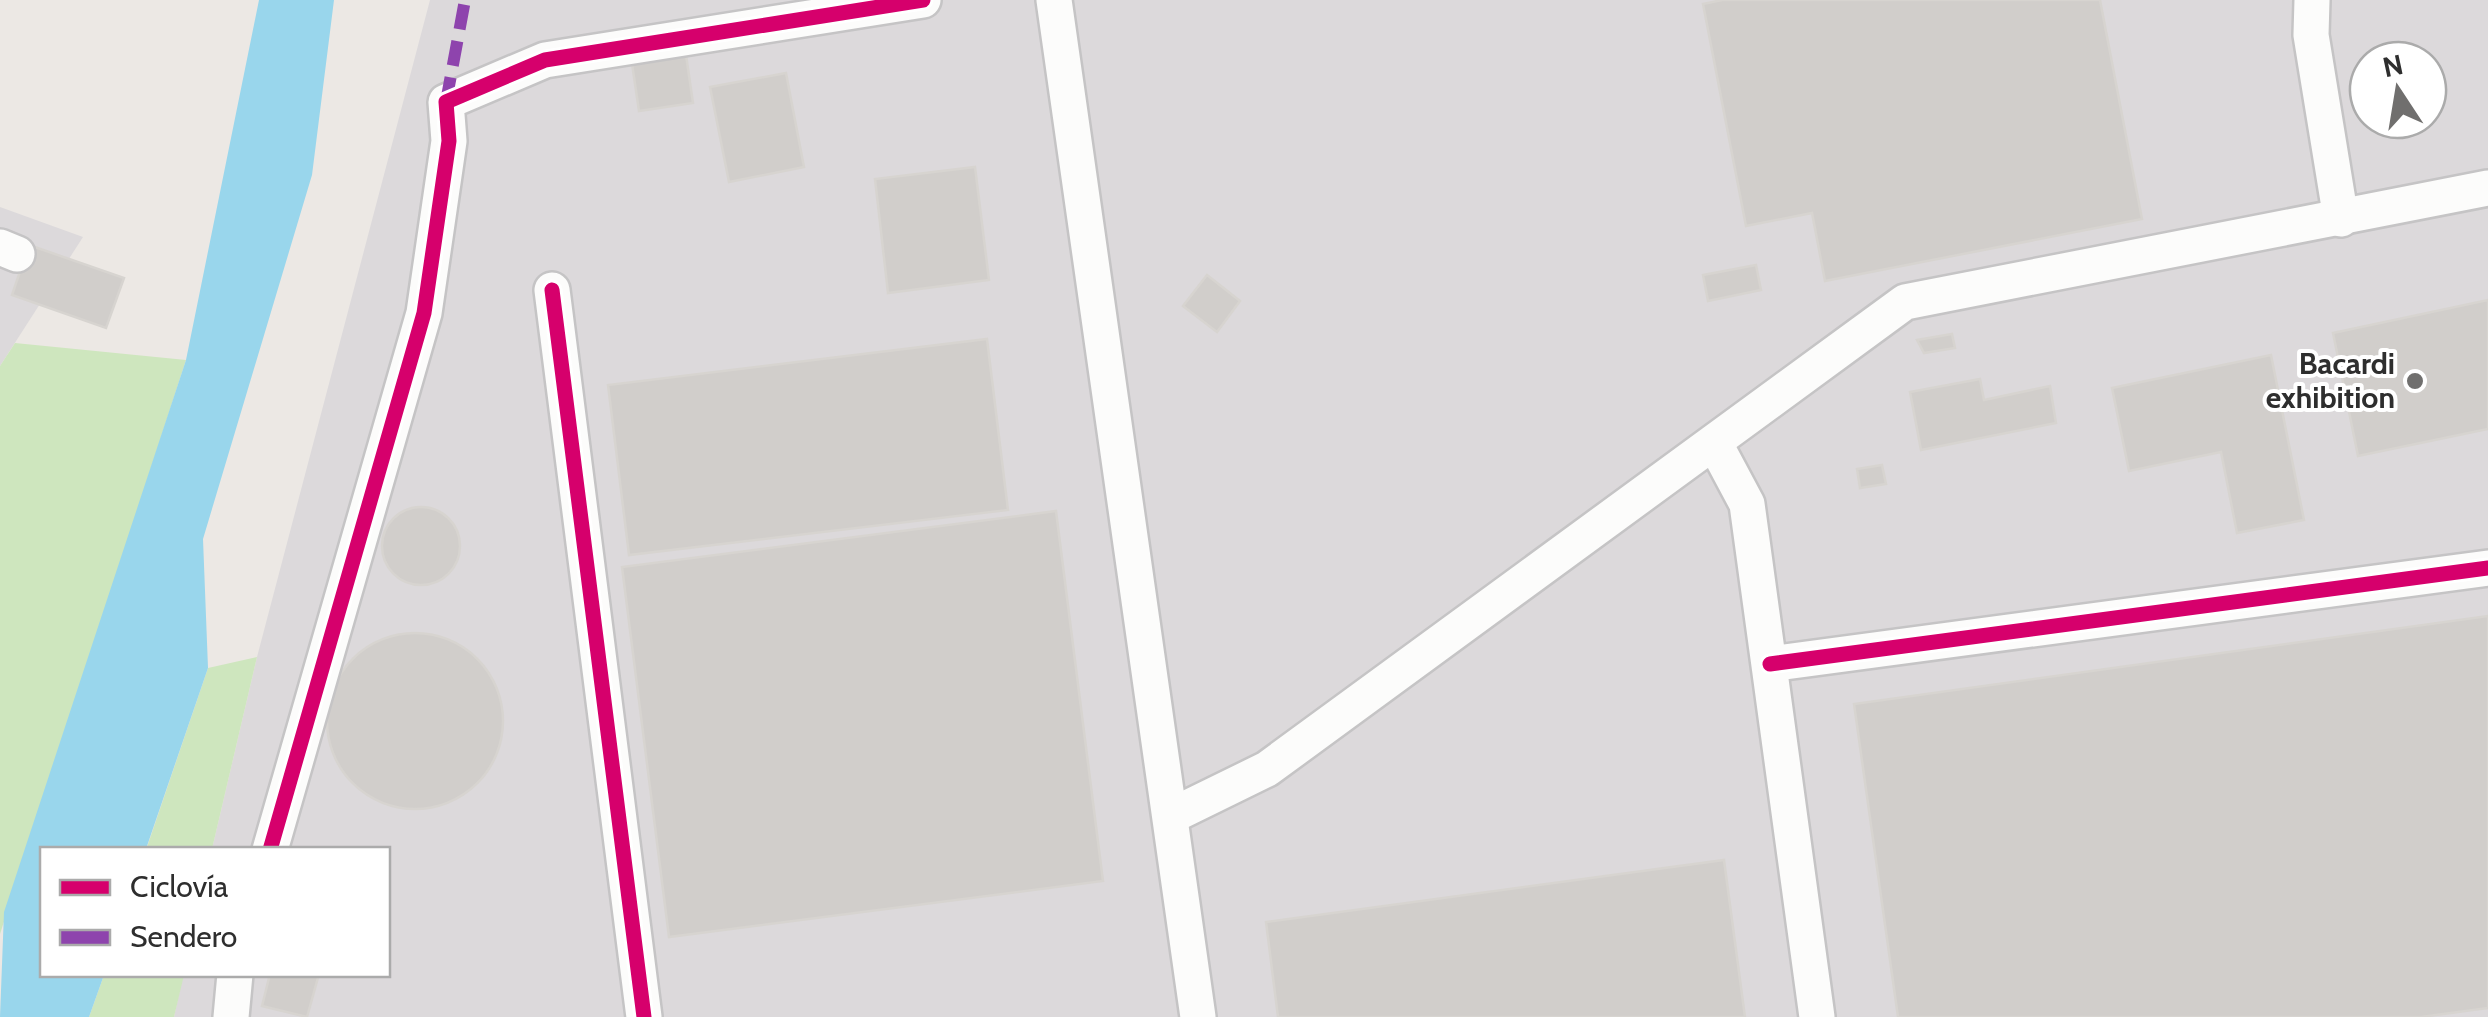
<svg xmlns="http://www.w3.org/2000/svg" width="2488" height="1017" font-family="Cabin,sans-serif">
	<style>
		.industrial { fill: #dcd9db; fill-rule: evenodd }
		.green { fill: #cee6be }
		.water { fill: #99d6ec }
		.building { fill: #d1cecb; stroke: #d7d4d0; stroke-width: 2.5 }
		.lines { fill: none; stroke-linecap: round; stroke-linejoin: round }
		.minor-casing { stroke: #c5c4c5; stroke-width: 40 }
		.minor { stroke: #fcfcfb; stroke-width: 35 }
		.quiet { stroke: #8e44ad; stroke-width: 12; stroke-dasharray: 25 12; stroke-linecap: butt }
		.cycleway-casing { stroke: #fff; stroke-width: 21 }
		.cycleway { stroke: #d6006c; stroke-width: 15 }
		.poi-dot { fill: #706f6e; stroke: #fff; stroke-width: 4 }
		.labels { text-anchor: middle; stroke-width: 8; stroke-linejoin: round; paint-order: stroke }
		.poi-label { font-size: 30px; font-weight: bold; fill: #2e2e2e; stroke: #fff; text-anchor: end }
	</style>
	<rect width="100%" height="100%" fill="#ece8e4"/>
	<g class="industrial">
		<path d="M 430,0 L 2488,0 L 2488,1017 L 174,1017 L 183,975 L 388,974 L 388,850 L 212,849 L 257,657 ZM 2368,60 L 2428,60 L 2428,120 L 2368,120 Z"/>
		<polygon points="0,207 83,237 0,366"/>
	</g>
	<g class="green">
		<polygon points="15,343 186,360 0,934 0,366"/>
		<polygon points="257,657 212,849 146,850 208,668"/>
		<polygon points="104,975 184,975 174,1017 89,1017"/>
	</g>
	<polygon class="water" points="259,0 334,0 312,175 203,539 208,668 146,849 42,850 42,974 104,975 89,1017 0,1017 4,912 186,360"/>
	<g class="building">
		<polygon points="1722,0 2100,0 2142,219 1825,281 1812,213 1746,226 1703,4"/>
		<polygon points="684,41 693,103 639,111 630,50"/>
		<polygon points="786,73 804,167 729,182 710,87"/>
		<polygon points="975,167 989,280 888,293 875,179"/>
		<polygon points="29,245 124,278 106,328 12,295"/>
		<polygon points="1756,265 1761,290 1708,301 1703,275"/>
		<polygon points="1207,275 1240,301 1217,332 1183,306"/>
		<polygon points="2488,300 2488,429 2358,456 2333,333"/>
		<polygon points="1952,334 1955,348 1924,353 1917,340"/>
		<polygon points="987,339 1008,510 629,555 608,385"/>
		<polygon points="2271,355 2304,520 2237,533 2221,452 2129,471 2112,388"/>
		<polygon points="1980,379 1984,400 2050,386 2056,423 1921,450 1910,392"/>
		<polygon points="1882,465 1886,484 1860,488 1857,469"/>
		<circle cx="421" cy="546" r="39"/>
		<polygon points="1056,511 1103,881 669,937 622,567"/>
		<polygon points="2488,616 2488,1008 2421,1017 1898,1017 1854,704"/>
		<circle cx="415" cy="721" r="88"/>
		<polygon points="1724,860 1745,1017 1278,1017 1266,922"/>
		<polygon points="270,974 319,974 307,1017 262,1006"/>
	</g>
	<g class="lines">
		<g class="minor-casing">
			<g id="minor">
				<polyline points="1054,0 1198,1017"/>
				<polyline points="2312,0 2311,35 2341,219"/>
				<polyline points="0,247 17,254"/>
				<polyline points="552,290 644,1017"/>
				<polyline points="1715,444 1747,504 1817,1017"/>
				<polyline points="1770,664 2488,568"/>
				<polyline points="1171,816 1267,769 1905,302 2488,188"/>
				<polyline points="270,850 424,313 449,141 446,102 545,60 923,0"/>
				<polyline points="231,1017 235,974"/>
			</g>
		</g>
		<use href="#minor" class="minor"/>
		<polyline class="quiet" points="446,102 465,0"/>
		<g class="cycleway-casing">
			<g id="cycleway">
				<polyline points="552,290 644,1017"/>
				<polyline points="1770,664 2488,568"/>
				<polyline points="270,850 424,313 449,141 446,102 545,60 923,0"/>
			</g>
		</g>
		<use href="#cycleway" class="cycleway"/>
	</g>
	<circle class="poi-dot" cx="2415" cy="381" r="10"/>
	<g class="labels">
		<g class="poi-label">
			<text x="2395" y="374">Bacardi<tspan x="2395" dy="34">exhibition</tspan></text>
		</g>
	</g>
	<rect x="40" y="847" width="350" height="130" fill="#ffffff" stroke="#ababab" stroke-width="2.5"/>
	<rect x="60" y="880" width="50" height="15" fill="#d6006c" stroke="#ababab" stroke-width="2.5"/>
	<text x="130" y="897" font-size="30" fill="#2e2e2e">Ciclovía</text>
	<rect x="60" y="930" width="50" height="15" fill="#8e44ad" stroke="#ababab" stroke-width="2.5"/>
	<text x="130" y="947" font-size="30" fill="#2e2e2e">Sendero</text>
	<g transform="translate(2398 90) rotate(348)"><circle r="48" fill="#ffffff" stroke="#ababab" stroke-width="2.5"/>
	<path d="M0-8L18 38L0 25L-18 38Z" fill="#706f6e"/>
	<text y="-15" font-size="28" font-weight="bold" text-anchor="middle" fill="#2e2e2e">N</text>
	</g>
</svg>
